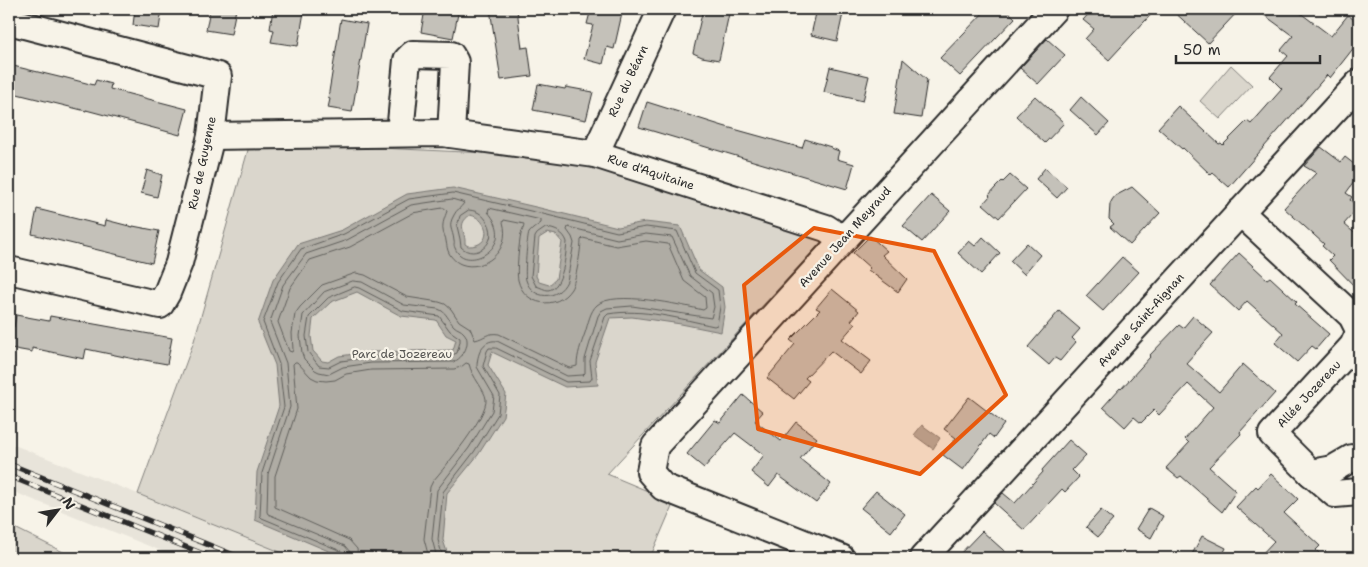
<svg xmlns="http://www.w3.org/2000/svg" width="1368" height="567" font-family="'Shantell Sans',sans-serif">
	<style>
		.built { fill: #e8e4da }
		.green { fill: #dad6cc; stroke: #82807c }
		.water { fill: #afaca4; stroke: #7a7874; fill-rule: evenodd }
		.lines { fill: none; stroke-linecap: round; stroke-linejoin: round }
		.shore { stroke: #605f5b; stroke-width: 1 }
		.building { fill: #c4c1b9; stroke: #2b2b2b }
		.minor-casing { stroke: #2b2b2b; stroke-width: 30 }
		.minor { stroke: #f7f3e8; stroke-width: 26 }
		.rail-casing { stroke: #2b2b2b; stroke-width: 5.5 }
		.rail { stroke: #f7f3e8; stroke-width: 4; stroke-dasharray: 11; stroke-linecap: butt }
		.marked { fill: #e8590c; fill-opacity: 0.2; stroke: #e8590c; stroke-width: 4; stroke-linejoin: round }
		.labels { text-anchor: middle; stroke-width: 4.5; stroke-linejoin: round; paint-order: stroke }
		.street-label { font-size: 12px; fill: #2b2b2b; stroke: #f7f3e8 }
		.park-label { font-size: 12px; fill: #575653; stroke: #f7f3e8 }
	</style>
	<rect width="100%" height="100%" fill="#f7f3e8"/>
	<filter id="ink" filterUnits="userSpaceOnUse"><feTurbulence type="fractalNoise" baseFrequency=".02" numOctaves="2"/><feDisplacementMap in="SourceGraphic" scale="10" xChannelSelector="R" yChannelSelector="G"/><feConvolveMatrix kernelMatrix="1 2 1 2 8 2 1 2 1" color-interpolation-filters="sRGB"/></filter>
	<g filter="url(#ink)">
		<polygon class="built" points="9,443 138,494 295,558 179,558 9,490"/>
		<g class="green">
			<polygon points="1231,65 1252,85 1220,119 1200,101"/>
			<polygon points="251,142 508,154 593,167 826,237 607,474 674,502 650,558 295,558 138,494 194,341 250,143"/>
			<polygon points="9,525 75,558 9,558"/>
		</g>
		<g class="water">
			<path d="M 453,188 L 540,208 L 618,227 L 645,222 L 680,226 L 699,270 L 722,287 L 725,307 L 721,332 L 681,324 L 632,317 L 610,318 L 595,362 L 598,385 L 565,387 L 492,352 L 488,365 L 506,394 L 503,416 L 478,455 L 447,493 L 443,540 L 449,558 L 345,558 L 255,520 L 257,472 L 279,406 L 275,365 L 258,323 L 273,280 L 298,244 L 342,230 L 407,194 ZM 470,215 C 490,219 493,247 468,246 L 465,244 C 466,231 456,225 470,215 ZM 547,233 L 556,235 L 562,242 L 556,279 L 549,285 L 539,282 L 536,276 L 539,238 ZM 357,292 L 401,316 L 436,320 L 446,335 L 456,340 L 453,350 L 370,352 L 339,356 L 328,362 L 322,361 L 313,351 L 311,336 L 313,319 L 331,302 Z"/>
			<polygon points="922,425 940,438 933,449 914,435"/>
		</g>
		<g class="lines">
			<g class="shore">
				<path d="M 444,208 L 446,209 L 447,211 C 445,217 442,223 443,230 C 443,234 446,237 446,241 C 447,246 447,249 449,253 C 464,281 514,260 503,222 L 504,220 L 524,224 C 524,228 522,230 521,234 C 519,243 516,272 518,280 C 524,306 557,311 571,289 C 576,281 581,250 581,240 L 583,238 L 616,246 L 646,241 L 668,244 L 684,281 L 705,297 L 706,308 L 703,310 C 682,305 614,290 597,305 C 590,311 588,324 585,333 C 581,344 577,355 577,366 L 569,368 L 499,334 C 487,332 485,338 475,340 L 470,328 L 459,321 L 451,309 L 445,304 L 439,302 L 407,297 L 365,275 L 356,273 L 322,285 L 300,307 L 295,314 L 292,333 L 293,350 L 292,352 L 289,351 L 278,322 L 290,288 L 310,260 L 350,247 L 413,213 Z"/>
				<path d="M 469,210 C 479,211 483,215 488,223 C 499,243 475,261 461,247 L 460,239 L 457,226 L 460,216 Z"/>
				<path d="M 546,228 C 556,229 564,233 567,242 C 566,253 563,289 548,290 C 545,290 540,287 536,286 L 531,276 L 535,237 L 537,234 Z"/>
				<path d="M 353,281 L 362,282 L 404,305 L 438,309 C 447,312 448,320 454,326 C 457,329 461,329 464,333 C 472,342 463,359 453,362 L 371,363 L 343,367 L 329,374 L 319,372 L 315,370 L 304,359 L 302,353 L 300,336 L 303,315 L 324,292 Z"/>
				<polygon points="355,287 359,288 403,311 439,316 450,331 460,338 460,342 457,353 452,355 371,357 341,361 329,367 319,366 308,352 306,336 309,317 328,298"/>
				<path d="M 344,558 L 344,554 L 341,551 L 262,518 L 260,516 L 262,473 L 284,407 L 279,364 L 263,322 L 278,282 L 301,249 L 344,234 L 409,199 L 453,193 L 539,213 L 617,232 L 646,227 L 677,231 L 695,273 L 718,290 L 720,307 L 717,325 L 714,326 C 681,319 642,308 608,314 L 605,317 L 590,361 L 592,378 L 590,381 L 566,382 L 496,348 L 489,348 L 487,351 L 483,366 L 500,395 L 498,414 L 474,452 L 443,492 L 438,540 L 443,558"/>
				<path d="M 351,558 L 350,552 L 345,546 L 268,514 L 267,512 L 268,474 L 290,407 L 286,363 L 270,322 L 283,285 L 306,254 L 347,240 L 411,205 L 452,199 L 462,202 L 464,203 C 461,208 456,210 454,215 C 447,227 453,229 454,241 C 455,245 453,243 455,248 C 465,274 519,247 488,212 L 489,208 L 541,220 L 541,223 C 537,226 532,229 529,233 C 527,238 524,275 526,280 C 532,300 558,301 567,281 L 574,243 L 572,237 L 567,230 L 568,227 L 617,239 L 646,234 L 672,237 L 690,276 L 712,293 L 714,307 L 711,318 L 632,306 L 607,308 L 601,311 L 598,316 L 585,359 L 585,373 L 583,375 L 567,376 L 497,341 C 482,339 477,355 477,367 L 494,396 L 492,411 L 469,448 L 437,490 L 432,539 L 437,558"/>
				<path d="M 358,558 L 357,549 L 349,540 L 275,507 L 275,476 L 297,409 L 293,364 L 295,362 L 297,362 L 311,377 L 317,380 L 326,381 L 335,380 L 346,374 L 371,370 L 454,369 L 461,367 L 466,363 L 469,364 C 472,377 485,390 486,399 C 488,416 445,467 433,481 L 430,487 L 424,539 L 429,558"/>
			</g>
		</g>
		<g class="building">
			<polygon points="135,9 162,9 159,29 133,25"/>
			<polygon points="210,9 236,9 231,34 206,30"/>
			<polygon points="273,9 298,9 297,11 304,12 298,46 271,42 274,30 270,29"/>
			<polygon points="425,9 459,9 453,38 421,32"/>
			<polygon points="490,9 517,9 522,48 528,47 532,76 501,80"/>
			<polygon points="591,9 623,9 614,49 607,47 603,64 584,59 593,25 587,24"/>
			<polygon points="703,9 730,9 719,60 702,57 693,53"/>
			<polygon points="817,9 844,9 837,41 811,35"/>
			<polygon points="987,9 1006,9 1015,18 960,76 940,58"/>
			<polygon points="1093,9 1156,9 1109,60 1085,39 1094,29 1083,20"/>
			<polygon points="1171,9 1240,9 1208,43"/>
			<polygon points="1256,9 1295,9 1331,36 1348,15 1359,24 1359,41 1330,78 1327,75 1229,187 1213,173 1211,175 1183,148 1182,149 1158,128 1178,106 1219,144 1221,143 1223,145 1247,121 1251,124 1282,89 1270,77 1288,56 1281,50 1293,36"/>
			<polygon points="341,19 367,24 352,112 328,108 330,99 328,98"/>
			<polygon points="1047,39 1065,55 1038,84 1020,68"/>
			<polygon points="903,59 927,80 921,118 894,114"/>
			<polygon points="9,65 63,78 63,77 94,85 96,80 111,84 110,89 187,109 180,135 86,110 86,111 9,92"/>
			<polygon points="830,67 869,76 863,101 824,92"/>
			<polygon points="538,84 565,89 566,87 593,92 586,120 533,110"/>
			<polygon points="1035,96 1064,123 1045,143 1016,116"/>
			<polygon points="1081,97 1109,123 1098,135 1070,110"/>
			<polygon points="647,102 723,126 802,148 805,139 831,147 831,148 839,151 837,159 854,164 847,189 639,127"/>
			<polygon points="1321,147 1341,162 1345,157 1359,168 1359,175 1346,193 1352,197 1350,200 1359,207 1344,224 1359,237 1359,291 1329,260 1333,256 1322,246 1324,244 1284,208 1316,173 1304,166"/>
			<polygon points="1045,168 1067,187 1057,198 1036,179"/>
			<polygon points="147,170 162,175 157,197 141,193"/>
			<polygon points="1010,175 1026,189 999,218 983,204 990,196 989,195 995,188 1002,181 1003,182"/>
			<polygon points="1132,187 1160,213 1130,245 1110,227 1114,224 1109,219 1110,204 1112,200 1115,196"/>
			<polygon points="931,195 950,211 922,242 903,226"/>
			<polygon points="37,209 105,226 106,220 133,227 133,226 159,231 152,263 32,234"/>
			<polygon points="870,236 887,251 882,255 907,279 898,292 868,270 870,268 853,253"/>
			<polygon points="983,237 1000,253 981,274 958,253 969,241 975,246"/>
			<polygon points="1027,243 1040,255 1024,274 1010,261"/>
			<polygon points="1239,253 1267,279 1270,277 1297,302 1295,304 1329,334 1316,349 1312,346 1297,362 1275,343 1283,333 1247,301 1238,311 1210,285"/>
			<polygon points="1122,257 1139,272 1103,311 1086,296"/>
			<polygon points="832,289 859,311 851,321 855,324 842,339 871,361 861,374 831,351 805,378 809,381 794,399 767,378 795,344 790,340 820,310 816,308"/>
			<polygon points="1059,311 1080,329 1072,338 1076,342 1060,361 1055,358 1049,365 1028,347"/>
			<polygon points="16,315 49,321 50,316 172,338 167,364 139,359 139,360 86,349 84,359 32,348 32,352 10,348 10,346 9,346 9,327 14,327"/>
			<polygon points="1193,316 1213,333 1186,363 1219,392 1243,364 1275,393 1240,432 1241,434 1209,467 1236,491 1222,512 1181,476 1178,478 1166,468 1189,443 1185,439 1213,407 1188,384 1159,415 1154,410 1141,423 1134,417 1125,427 1103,407 1120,388 1121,389 1150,357 1149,356 1179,325 1183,328"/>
			<polygon points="743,395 763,412 755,421 781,441 796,422 817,438 800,459 831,484 816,503 778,475 769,487 751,472 764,455 735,433 704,468 687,454 715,420 720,423"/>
			<polygon points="969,397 1004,424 994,438 989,434 963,470 943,455 956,438 944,429"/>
			<polygon points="1069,440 1086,455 1072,470 1079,477 1065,492 1062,489 1024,530 994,503 1003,493 1015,503 1043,472 1042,470"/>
			<polygon points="1271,474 1298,499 1284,513 1320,546 1316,550 1324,558 1258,558 1274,541 1236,507 1256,486 1258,488"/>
			<polygon points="876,491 905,514 891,532 861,508"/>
			<polygon points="1149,508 1163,516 1151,538 1136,529"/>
			<polygon points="1101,510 1113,520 1098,537 1086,527"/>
			<polygon points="982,531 1012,558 956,558"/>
			<polygon points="1202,536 1226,548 1221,558 1190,558"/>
		</g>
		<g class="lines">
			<g class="minor-casing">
				<g id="minor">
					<polyline points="9,21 218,76 211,136 179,263 167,293 160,305 9,270"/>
					<polyline points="400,133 407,60 413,54 451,55 455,62 451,134"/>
					<polyline points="211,136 443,133 595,154 826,228 843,239"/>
					<polyline points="595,154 662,9"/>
					<polyline points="1240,212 1352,316 1359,330"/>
					<polyline points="1359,333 1353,346 1272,434 1311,473 1335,494 1359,492"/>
					<polyline points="1311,473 1333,469 1352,458 1359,457"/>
					<polyline points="841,558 663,487 650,472 655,446 1054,9"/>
					<polyline points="923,558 1359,83"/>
				</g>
			</g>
			<use href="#minor" class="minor"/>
			<g class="rail-casing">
				<g id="rail">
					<polyline points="9,464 241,558"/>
					<polyline points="9,476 213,558"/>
				</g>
			</g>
			<use href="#rail" class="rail"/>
		</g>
	</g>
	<path class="marked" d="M 814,228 L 934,251 L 1006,395 L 920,474 L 758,429 L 744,285 Z"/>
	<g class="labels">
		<g class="street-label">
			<text transform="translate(628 81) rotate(-65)" y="4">Rue du Béarn</text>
			<text transform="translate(202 163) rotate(-78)" y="4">Rue de Guyenne</text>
			<text transform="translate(651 172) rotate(18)" y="4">Rue d'Aquitaine</text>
			<text transform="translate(845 237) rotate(-48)" y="4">Avenue Jean Meyraud</text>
			<text transform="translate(1141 320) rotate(-48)" y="4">Avenue Saint-Aignan</text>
			<text transform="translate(1309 394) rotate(-47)" y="4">Allée Jozereau</text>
		</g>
		<g class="park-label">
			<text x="402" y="358">Parc de Jozereau</text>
		</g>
	</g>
	<rect width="1368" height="567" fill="none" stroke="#f7f3e8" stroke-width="30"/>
	<rect x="15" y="15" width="1338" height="537" fill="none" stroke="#2b2b2b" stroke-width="2" filter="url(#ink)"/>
	<g transform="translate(58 510) rotate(59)" stroke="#f7f3e8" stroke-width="4" paint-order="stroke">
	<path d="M0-4L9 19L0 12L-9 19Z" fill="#2b2b2b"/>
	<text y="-8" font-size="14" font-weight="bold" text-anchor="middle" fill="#2b2b2b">N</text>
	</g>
	<path d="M1176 55v8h144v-8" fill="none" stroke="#2b2b2b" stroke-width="2.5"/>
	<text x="1183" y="55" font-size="15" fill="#2b2b2b" stroke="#f7f3e8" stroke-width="4" paint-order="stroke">50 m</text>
</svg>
